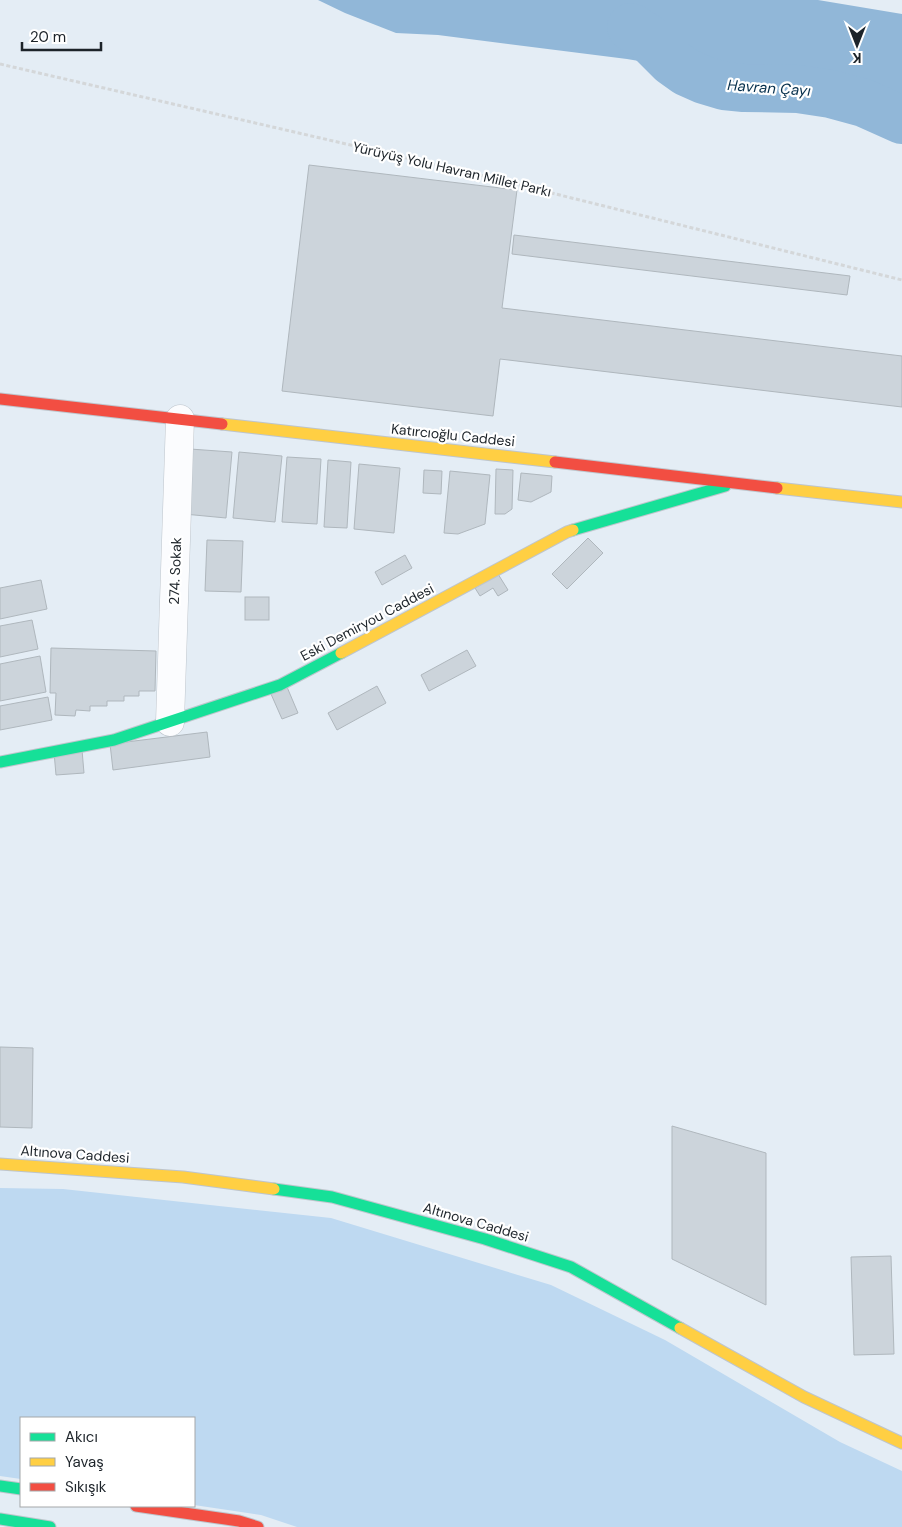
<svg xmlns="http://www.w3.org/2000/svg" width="902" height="1527" font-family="'DM Sans',sans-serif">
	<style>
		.green { fill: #bed9f1 }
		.water { fill: #91b7d8 }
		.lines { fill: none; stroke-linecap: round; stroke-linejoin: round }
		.river { stroke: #91b7d8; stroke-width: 48 }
		.building { fill: #ccd4db; stroke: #afb7bd }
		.street-casing { stroke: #bec5cc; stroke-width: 29 }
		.fast-casing { stroke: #bec5cc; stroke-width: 13 }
		.slow-casing { stroke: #bec5cc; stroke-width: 13 }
		.jam-casing { stroke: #bec5cc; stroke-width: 13 }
		.path { stroke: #d4d7d9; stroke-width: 3; stroke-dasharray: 4 2.5; stroke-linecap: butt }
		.street { stroke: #fbfcfe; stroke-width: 28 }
		.fast { stroke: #16e098; stroke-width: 11 }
		.slow { stroke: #ffcf43; stroke-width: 11 }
		.jam { stroke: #f24e42; stroke-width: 11 }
		.labels { text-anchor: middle; stroke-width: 4.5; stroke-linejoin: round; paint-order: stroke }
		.street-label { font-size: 14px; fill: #1c2329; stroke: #fff }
		.water-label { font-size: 15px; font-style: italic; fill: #042e4b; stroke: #fff }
	</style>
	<rect width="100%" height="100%" fill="#e4edf5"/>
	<polygon class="green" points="0,1188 63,1189 331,1218 551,1285 665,1340 840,1442 902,1471 902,1527 297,1527 261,1515 194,1505 194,1418 21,1418 21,1479 0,1476"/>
	<polygon class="water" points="318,0 818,0 902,14 902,118 794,87 627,59 438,35 396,33 345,13"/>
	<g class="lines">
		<polyline class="river" points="631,27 648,38 672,62 686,72 704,80 724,86 744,88 798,89 831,94 864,103 902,120"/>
	</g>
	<g class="building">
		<polygon points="309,165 517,190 502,308 902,356 902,407 500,359 493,416 282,391"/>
		<polygon points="514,235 850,276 847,295 512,254"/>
		<polygon points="190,449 232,452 226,518 184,514"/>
		<polygon points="239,452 282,456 275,522 233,518"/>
		<polygon points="287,457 321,459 317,524 282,522"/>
		<polygon points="328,460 351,462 347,528 324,527"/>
		<polygon points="359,464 400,468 394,533 354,529"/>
		<polygon points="496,469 513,470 512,509 505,514 495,514"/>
		<polygon points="424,470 442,471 441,494 423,493"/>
		<polygon points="450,471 490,475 485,524 458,534 444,533"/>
		<polygon points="521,473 552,476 551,492 531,502 518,500"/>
		<polygon points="588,538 603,553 567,589 552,574"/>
		<polygon points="207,540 243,541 241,592 205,591"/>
		<polygon points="405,555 412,568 382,585 375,572"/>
		<polygon points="498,574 508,590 498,596 493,588 480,596 475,588"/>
		<polygon points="41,580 47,609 0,619 0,588"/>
		<rect x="245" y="597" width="24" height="23"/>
		<polygon points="32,620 38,649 0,657 0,626"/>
		<polygon points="51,648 156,651 155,691 139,691 139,696 124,696 124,701 107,701 107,706 90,706 90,711 76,710 75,716 55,715 56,693 50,693"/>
		<polygon points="467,650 476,666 429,691 421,675"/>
		<polygon points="40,656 46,692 0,701 0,664"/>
		<polygon points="377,686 386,703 337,730 328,713"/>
		<polygon points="287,687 298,713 282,719 271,694"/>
		<polygon points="48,697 52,720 0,730 0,706"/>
		<polygon points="207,732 210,757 113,770 110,744"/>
		<polygon points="82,750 84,773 56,775 54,752"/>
		<polygon points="0,1047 33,1048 32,1128 0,1127"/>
		<polygon points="672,1126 766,1153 766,1305 672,1259"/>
		<polygon points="891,1256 894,1354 854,1355 851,1257"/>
	</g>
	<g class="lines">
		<g class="street-casing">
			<polyline id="street" points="170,722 180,419"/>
		</g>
		<g class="fast-casing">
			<g id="fast">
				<polyline points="573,530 725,486"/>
				<polyline points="0,762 114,740 280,685 341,653"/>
				<polyline points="274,1189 332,1197 485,1239 571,1267 680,1328"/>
				<polyline points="0,1486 21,1489"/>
				<polyline points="0,1519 50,1527"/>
			</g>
		</g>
		<g class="slow-casing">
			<g id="slow">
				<polyline points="222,424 555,462"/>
				<polyline points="777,488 902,502"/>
				<polyline points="341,653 567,532 573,530"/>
				<polyline points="0,1164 183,1177 274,1189"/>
				<polyline points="680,1328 804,1397 902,1443"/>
			</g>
		</g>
		<g class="jam-casing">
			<g id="jam">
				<polyline points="0,399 222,424"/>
				<polyline points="555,462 777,488"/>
				<polyline points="136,1506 239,1521 258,1527"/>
			</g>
		</g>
		<polyline class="path" points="0,64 463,171 902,280"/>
		<use href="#street" class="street"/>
		<use href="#fast" class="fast"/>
		<use href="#slow" class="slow"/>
		<use href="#jam" class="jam"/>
	</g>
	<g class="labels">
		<g class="street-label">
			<text transform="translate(452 169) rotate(13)" y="5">Yürüyüş Yolu Havran Millet Parkı</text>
			<text transform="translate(453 435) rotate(6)" y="5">Katırcıoğlu Caddesi</text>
			<text transform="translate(175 571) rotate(-88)" y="5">274. Sokak</text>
			<text transform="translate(367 622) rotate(-28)" y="5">Eski Demiryou Caddesi</text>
			<text transform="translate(75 1154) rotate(4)" y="5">Altınova Caddesi</text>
			<text transform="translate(476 1222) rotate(16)" y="5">Altınova Caddesi</text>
		</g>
		<g class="water-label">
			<text transform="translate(769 88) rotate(4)" y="5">Havran Çayı</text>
		</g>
	</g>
	<rect x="20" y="1417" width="175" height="90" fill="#ffffff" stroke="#a4a7a9"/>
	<rect x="30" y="1433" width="25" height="8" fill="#16e098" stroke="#a4a7a9"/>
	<text x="65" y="1442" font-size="15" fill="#1c2329">Akıcı</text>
	<rect x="30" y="1458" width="25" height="8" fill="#ffcf43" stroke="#a4a7a9"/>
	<text x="65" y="1467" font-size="15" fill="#1c2329">Yavaş</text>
	<rect x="30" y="1483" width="25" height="8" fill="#f24e42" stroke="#a4a7a9"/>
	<text x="65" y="1492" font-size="15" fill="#1c2329">Sıkışık</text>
	<g transform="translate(857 45) rotate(180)" stroke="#ffffff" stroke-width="4" paint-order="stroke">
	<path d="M0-4L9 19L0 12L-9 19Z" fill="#1c2329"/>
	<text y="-8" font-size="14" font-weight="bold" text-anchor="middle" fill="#1c2329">K</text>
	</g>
	<path d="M22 42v8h79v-8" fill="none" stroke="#1c2329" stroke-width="2.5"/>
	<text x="30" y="42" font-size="15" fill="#1c2329" stroke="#ffffff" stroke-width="4" paint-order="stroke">20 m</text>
</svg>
